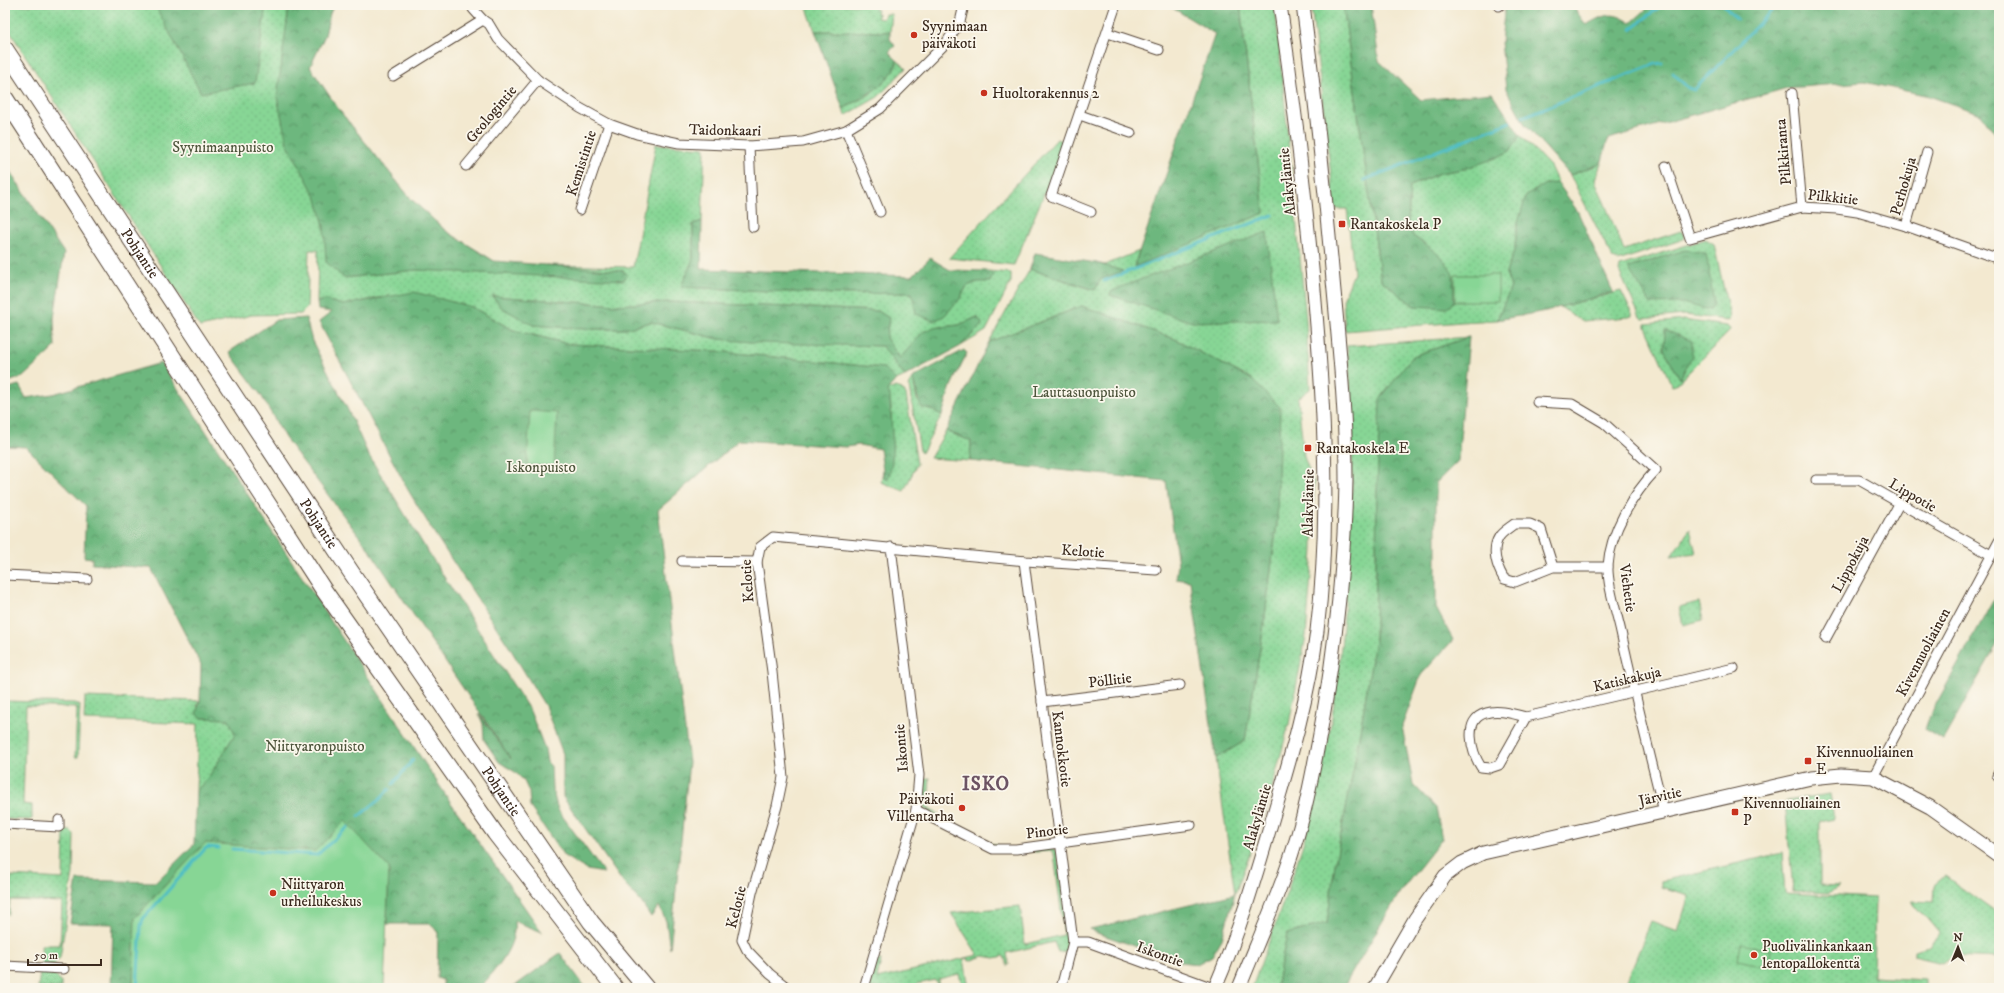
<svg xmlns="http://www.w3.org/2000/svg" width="2004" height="993" font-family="'IM FELL DW Pica',serif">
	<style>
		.green { fill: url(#green-dots); stroke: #61805a }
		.forest { fill: url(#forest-crowns); stroke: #54704e }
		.pitch { fill: #87d695; stroke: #61805a }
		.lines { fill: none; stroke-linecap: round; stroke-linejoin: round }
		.stream { stroke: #4fbec4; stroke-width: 3 }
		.street-casing { stroke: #574739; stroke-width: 11 }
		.secondary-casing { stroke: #574739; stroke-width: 15 }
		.highway-casing { stroke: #574739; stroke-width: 18 }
		.street { stroke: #fff; stroke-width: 9 }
		.secondary { stroke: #fff; stroke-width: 13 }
		.highway { stroke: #fff; stroke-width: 16 }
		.poi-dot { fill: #c8321e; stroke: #fbf7ec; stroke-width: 1.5 }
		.labels { text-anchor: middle; stroke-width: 3.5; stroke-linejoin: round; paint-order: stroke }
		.poi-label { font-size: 15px; fill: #3b2a1e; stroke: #fbf7ec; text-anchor: start }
		.street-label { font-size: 15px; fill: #3b2a1e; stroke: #fbf7ec }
		.park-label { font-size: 15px; fill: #4e553c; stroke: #fbf7ec }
		.district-label { font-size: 19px; font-weight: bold; letter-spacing: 1px; fill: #6c5363; stroke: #fbf7ec }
	</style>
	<defs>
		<pattern id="green-dots" width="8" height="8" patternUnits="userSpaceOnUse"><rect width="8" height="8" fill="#87d695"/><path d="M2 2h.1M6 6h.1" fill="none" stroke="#75b880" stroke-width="1.8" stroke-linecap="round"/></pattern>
		<pattern id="forest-crowns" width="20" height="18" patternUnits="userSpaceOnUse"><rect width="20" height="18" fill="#6db77e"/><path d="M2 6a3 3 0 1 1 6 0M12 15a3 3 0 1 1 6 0" fill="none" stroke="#5b9567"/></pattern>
	</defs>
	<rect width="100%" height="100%" fill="#fbf7ec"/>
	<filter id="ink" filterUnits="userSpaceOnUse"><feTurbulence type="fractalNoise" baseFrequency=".025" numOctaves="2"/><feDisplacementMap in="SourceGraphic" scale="8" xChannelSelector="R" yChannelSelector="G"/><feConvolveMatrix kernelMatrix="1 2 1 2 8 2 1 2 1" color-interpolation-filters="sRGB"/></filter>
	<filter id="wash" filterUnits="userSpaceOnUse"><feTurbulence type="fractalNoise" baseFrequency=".012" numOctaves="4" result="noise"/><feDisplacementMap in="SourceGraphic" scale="16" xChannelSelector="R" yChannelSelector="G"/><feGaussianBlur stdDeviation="0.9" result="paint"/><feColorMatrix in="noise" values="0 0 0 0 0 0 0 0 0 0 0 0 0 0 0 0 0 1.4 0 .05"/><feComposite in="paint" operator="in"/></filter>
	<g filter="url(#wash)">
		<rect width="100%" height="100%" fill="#f3e9d0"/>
		<g class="green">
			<polygon points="5,5 334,5 330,13 325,35 310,67 339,110 411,199 446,231 494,261 326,250 344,278 416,270 507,273 552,267 546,265 633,267 656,144 705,148 702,221 693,224 693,259 682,287 834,294 912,293 959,300 967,286 993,275 988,271 1011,273 1011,282 986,331 959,347 981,326 978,317 959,325 932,328 923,332 900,359 886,338 889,318 878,311 719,304 669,302 616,305 493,296 533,325 585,329 625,329 651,322 719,339 882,346 905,376 896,380 884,368 715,351 569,344 513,330 472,307 388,296 343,305 325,300 317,302 318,250 309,250 307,308 301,314 252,315 200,327 5,24"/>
			<polygon points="806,5 874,5 877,11 876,13 879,14 877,18 883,19 885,14 892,14 890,32 815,31"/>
			<polygon points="1240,5 1275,5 1306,319 1310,389 1298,398 1304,457 1314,483 1313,550 1306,636 1289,724 1266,810 1235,894 1216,758 1245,741 1264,624 1277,523 1251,379 1175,339 1082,306 989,342 1030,269 1094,290 1101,279 1122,271 1096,263 1105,265 1139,251 1134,266 1264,213"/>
			<polygon points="1311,5 1343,5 1381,280 1414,306 1416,306 1425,244 1413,236 1408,221 1410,186 1440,173 1464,169 1510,151 1520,135 1550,166 1558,183 1545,184 1517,226 1515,248 1506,273 1511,287 1497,320 1462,322 1345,331 1343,300 1354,273 1347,209 1335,209"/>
			<polygon points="897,60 906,68 878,97 845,116 843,109 870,94 897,64"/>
			<polygon points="1057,139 1066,142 1014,265 949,258"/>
			<polygon points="1602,161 1595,180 1624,250 1681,231 1684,235 1684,239 1618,261 1613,259 1570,175 1597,165"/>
			<polygon points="1706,239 1714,244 1730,317 1728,320 1684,315 1643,319 1640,317 1619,271 1620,266"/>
			<polygon points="1621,291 1632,313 1632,316 1628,317 1583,321 1560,307"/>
			<polygon points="1683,320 1727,326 1730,329 1729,332 1676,385 1672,386 1646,327 1646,324"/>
			<path d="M 1469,337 L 1413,356 L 1377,490 L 1375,640 L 1355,762 L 1335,864 L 1327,923 L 1287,934 L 1276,988 L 1252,988 C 1274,926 1299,865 1315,801 C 1335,721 1343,641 1348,560 C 1353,488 1355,417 1347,346 Z"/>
			<polygon points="912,378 914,383 917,400 927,408 942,415 922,453 920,451 909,387"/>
			<path d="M 896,387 L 902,389 L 906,394 L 917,464 L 904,491 L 881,482 L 883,470 L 884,477 C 887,453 897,411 887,390 Z"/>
			<polygon points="946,431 971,441 970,461 930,458"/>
			<polygon points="1690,529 1696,553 1671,556"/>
			<polygon points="1699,602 1703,620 1683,625 1679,607"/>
			<path d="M 85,697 L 200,701 L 197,705 L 202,718 L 229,719 L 235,734 C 222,754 213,775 196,791 L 198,724 L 84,720 Z"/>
			<polygon points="5,701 75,703 80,705 78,757 75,757 77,708 26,706 23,804 32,805 32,819 29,820 5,819"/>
			<path d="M 930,778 L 928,805 L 929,809 L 992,844 L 997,844 L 997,846 L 992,845 L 928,811 C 918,802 921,791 922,779 Z"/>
			<polygon points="1830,794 1834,818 1820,821 1820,885 1839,886 1829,893 1793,891 1785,801"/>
			<polygon points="64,830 71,831 74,834 73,873 60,958 54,964 42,964 41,945 60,945 62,902 10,900 9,914 5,914 5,891 10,891 11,876 63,879"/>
			<polygon points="1051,848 1057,852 1068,933 1067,951 1058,952 1054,942 1007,953 1009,965 1007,965 1004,956 995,958 983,956 969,961 968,958 964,959 969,988 963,988 959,974 938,979 938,987 935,980 917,984 917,988 914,985 907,988 869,988 877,960 881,960 877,979 978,955 951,913 1020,906 1025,944 1064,935 1054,853 1051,851 1034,852 1034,850"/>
			<polygon points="1782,853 1785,893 1875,898 1873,977 1926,980 1926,988 1624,988 1651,921 1678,931 1689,895 1661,887 1661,881"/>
			<polygon points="1945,876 1999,915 1999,958 1951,956 1942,963 1914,956 1914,951 1930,947 1939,933 1912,901 1933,902 1934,885"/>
			<polygon points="40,972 55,975 61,982 61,988 38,988"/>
		</g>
		<g class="forest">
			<polygon points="155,5 266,5 255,83 201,93"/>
			<polygon points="289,5 334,5 330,13 325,35 310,67 339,110 411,199 446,231 494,261 624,271 627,275 624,280 416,270 344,278 326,262 324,226 317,199 287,143 277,97"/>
			<polygon points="1168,5 1240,5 1264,213 1134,267 1215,34"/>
			<path d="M 1343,5 L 1371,5 L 1379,61 L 1421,100 L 1492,93 L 1520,135 L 1510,151 L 1496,158 L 1464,169 L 1440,173 L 1410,186 L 1408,221 L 1413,236 C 1426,245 1449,259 1453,276 C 1455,284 1453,294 1454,302 L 1447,308 L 1414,306 L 1381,280 Z"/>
			<path d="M 1505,5 L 1572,5 L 1586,25 C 1604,15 1612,10 1631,23 L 1651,5 L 1995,5 L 1999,7 L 1999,139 L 1981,114 L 1929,96 L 1864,82 L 1787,88 L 1608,139 L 1602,161 L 1597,165 L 1570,175 L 1524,123 L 1506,89 L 1501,42 Z"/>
			<path d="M 815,31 L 890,32 L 890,39 L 895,46 L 889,52 L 897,60 C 893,83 861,98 843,109 Z"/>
			<polygon points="5,164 64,253 54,318 55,347 23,377 5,383"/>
			<polygon points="1558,183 1578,212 1613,292 1546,311 1497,320 1511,287 1506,273 1515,248 1517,226 1526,196 1545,184"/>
			<polygon points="702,221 701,269 912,276 930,258 950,270 988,271 993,275 990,282 978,282 967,286 959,300 944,316 934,321 916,314 912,293 834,294 681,287 693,259 693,224"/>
			<polygon points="1267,232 1277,320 1192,322 1110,295 1111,292 1121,287"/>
			<polygon points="1685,250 1706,253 1714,303 1710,310 1682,303 1651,304 1628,268"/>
			<polygon points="1035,253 1096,263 1123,271 1101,279 1095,290 1030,269"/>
			<path d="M 414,292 L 472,307 L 513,330 L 569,344 L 715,351 L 884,368 L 896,380 L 887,390 L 890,396 C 890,417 897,464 887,480 L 884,477 L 880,449 L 859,445 L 846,447 L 739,440 L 658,510 L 689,762 L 670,949 L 666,921 L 659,906 L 651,917 L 641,902 L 624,884 L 563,797 L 563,754 L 545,706 L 508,645 L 436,536 L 408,490 L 319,322 L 332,312 L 318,310 L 317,302 L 325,300 L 343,305 Z"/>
			<polygon points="492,296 616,305 669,302 719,304 878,311 889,318 886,338 900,358 923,332 932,328 959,325 977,317 982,323 981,326 959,347 905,376 882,346 760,343 719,339 651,322 625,329 585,329 533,325 502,308"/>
			<polygon points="1082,306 1175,339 1251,379 1280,407 1277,522 1264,624 1245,741 1216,758 1190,581 1176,579 1178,564 1166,481 970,461 971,441 946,431 989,342"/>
			<polygon points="306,318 312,341 347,408 368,454 423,544 530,711 545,749 547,762 551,766 552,788 558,810 604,873 587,870 564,856 530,807 529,792 524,781 515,772 499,762 484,740 483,724 479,714 511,759 371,552 285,438 261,395 229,352 276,320"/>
			<polygon points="1665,330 1692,341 1692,356 1680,379 1664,349"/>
			<polygon points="1469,337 1458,461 1436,483 1436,608 1453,640 1421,675 1402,726 1413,784 1436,808 1442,839 1400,892 1343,988 1276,988 1287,934 1327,923 1335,864 1355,762 1375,640 1377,490 1380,399 1413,356"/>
			<path d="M 964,350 L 967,353 L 951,386 L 942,415 L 927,408 L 922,408 C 916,398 917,387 912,378 Z"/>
			<path d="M 161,363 L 449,800 L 542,932 L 514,921 C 517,948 496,968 480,988 L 443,988 L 443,980 L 437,978 L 438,933 L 431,924 L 387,924 L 389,868 L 345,822 L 315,851 L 205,843 L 135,918 L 133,988 L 111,988 L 113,924 L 70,923 L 77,880 L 156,882 L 194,844 L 196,791 C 213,775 222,754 235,734 L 229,719 L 202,718 L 196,714 L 200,701 L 201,665 L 151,568 L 92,564 L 92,558 L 84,557 L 86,506 L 26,447 L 5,446 L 5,389 L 19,385 L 26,398 L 53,394 Z"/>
			<polygon points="1999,590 1999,641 1943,740 1925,729 1930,715"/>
			<polygon points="1235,894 1222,939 1212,956 1197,964 1181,962 1097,933 1090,929"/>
			<polygon points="560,953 586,988 512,988"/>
		</g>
		<g class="pitch">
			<rect x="1455" y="275" width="43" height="26"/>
			<polygon points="530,411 557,413 554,466 527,465"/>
			<polygon points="345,821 389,868 384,988 133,988 135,918 205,843 315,851"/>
			<polygon points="1741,944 1771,950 1768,967 1738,960"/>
		</g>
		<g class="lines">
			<g class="stream">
				<polyline points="1724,5 1737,19"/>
				<polyline points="1631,29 1662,5"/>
				<polyline points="1673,73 1688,88 1694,90 1774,8"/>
				<polyline points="1523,117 1655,64 1662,63"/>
				<polyline points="1364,180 1510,122"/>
				<polyline points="1104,281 1273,215"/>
				<polyline points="393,784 413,760"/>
				<polyline points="359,816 380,799 389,789"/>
				<polyline points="232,849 317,855 348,827"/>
				<polyline points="137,988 141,926 143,919 205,849 208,847 219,848"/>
			</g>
		</g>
	</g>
	<g filter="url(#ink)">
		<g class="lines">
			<g class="street-casing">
				<g id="street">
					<polyline points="1499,6 1500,5"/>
					<polyline points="473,9 483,20 489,24 498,39 538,80 580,108 609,124 637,134 679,143 749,146 803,142 846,130 880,109 946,43 960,22 964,5"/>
					<polyline points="1108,33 1159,50"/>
					<polyline points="393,76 483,20"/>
					<polyline points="1792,93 1802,207"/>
					<polyline points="1080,115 1131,133"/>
					<polyline points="846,130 880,212"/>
					<polyline points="749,146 753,227"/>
					<polyline points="466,166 538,80"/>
					<polyline points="1666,166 1690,238 1802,207 1837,209 1857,212 1906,226 1999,259"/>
					<polyline points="580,210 609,124"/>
					<polyline points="1091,212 1051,196 1116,5"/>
					<polyline points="1906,226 1927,152"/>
					<path d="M 1537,402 L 1572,404 L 1604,423 L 1656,470 C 1633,494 1610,532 1608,566 C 1607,585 1617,613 1621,632 C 1634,692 1649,752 1664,812"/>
					<polyline points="1816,480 1859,480 1991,555"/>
					<polyline points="682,561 757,562"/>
					<polyline points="1024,561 1071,926 1073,942 1061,988"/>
					<path d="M 1553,567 L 1515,582 L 1504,579 C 1497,567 1491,550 1499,537 C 1502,532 1509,528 1514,524 L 1530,524 L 1541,529 L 1553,567 L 1608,567"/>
					<polyline points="5,575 87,579"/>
					<polyline points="1826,638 1899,504"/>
					<polyline points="1042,702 1180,685"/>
					<path d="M 1526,717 L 1499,765 L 1490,768 L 1481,767 C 1472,753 1462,719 1486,713 C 1499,709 1513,714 1526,717 L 1734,668"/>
					<polyline points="1997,776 1999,772"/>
					<polyline points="1873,777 1999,541"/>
					<polyline points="916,810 993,849 1016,849 1191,825"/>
					<polyline points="5,824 59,827 59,820"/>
					<polyline points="1073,942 1088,942 1213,988"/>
					<polyline points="5,966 64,969"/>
					<polyline points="788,988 770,974 747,950 742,940 752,893 777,806 783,777 772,672 757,562 760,547 773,537 1026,561 1156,570"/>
					<polyline points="864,988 916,810 919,775 891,547"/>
				</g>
			</g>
			<g class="secondary-casing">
				<g id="secondary">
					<path d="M 1215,988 C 1239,933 1256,875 1273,817 C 1291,756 1309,695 1317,631 C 1331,517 1324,403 1314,290 C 1305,194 1294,100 1280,5"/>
					<path d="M 1239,988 C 1264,926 1293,864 1307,799 C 1330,694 1344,587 1346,480 C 1346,413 1339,346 1333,280 C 1325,188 1315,96 1303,5"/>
					<polyline points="1375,988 1415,919 1445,876 1462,863 1483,853 1811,778 1841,775 1873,777 1930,807 1999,856"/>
				</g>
			</g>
			<g class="highway-casing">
				<g id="highway">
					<path id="s1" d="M 5,49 L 351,572 L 591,922 L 646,988"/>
					<polyline points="5,98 323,589 495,833 615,988"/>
				</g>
			</g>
			<use href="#street" class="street"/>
			<use href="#secondary" class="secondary"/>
			<use href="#highway" class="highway"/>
		</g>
	</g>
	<g class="poi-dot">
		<circle cx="914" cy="35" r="4"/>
		<circle cx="984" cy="93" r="4"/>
		<rect x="1338" y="220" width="8" height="8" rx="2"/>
		<rect x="1304" y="444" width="8" height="8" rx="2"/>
		<rect x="1804" y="757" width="8" height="8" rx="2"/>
		<circle cx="962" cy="808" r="4"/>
		<rect x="1731" y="808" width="8" height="8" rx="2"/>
		<circle cx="273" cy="893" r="4"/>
		<circle cx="1754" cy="955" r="4"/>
	</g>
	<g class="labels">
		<g class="poi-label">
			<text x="922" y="31">Syynimaan<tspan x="922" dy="17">päiväkoti</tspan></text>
			<text x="992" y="98">Huoltorakennus 2</text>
			<text x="1350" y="229">Rantakoskela P</text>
			<text x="1316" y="453">Rantakoskela E</text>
			<text x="1816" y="757">Kivennuoliainen<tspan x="1816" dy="17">E</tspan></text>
			<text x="954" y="804" text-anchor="end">Päiväkoti<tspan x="954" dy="17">Villentarha</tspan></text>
			<text x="1743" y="808">Kivennuoliainen<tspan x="1743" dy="17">P</tspan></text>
			<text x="281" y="889">Niittyaron<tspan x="281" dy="17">urheilukeskus</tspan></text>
			<text x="1762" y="951">Puolivälinkankaan<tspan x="1762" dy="17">lentopallokenttä</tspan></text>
		</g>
		<g class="street-label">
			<text transform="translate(491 114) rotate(-50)" y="5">Geologintie</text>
			<text transform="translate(725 130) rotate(1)" y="5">Taidonkaari</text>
			<text transform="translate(1783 152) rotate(-95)" y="5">Pilkkiranta</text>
			<text transform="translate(581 163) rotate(-72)" y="5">Kemistintie</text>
			<text transform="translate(1287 182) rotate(-96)" y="5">Alakyläntie</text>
			<text transform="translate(1903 186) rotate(-74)" y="5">Perhokuja</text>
			<text transform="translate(1833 197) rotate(6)" y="5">Pilkkitie</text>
			<text dy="5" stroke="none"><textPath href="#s1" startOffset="245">Pohjantie</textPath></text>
			<text transform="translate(1913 495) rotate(30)" y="5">Lippotie</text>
			<text transform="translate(1308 503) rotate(-89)" y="5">Alakyläntie</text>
			<text dy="5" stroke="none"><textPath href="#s1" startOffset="569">Pohjantie</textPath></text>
			<text transform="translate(1083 551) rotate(4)" y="5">Kelotie</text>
			<text transform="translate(1850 564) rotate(-62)" y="5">Lippokuja</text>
			<text transform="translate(747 581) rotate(-94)" y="5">Kelotie</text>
			<text transform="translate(1628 588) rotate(82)" y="5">Viehetie</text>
			<text transform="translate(1923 652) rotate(-62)" y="5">Kivennuoliainen</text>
			<text transform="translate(1627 679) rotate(-13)" y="5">Katiskakuja</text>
			<text transform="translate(1110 680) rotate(-7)" y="5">Pöllitie</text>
			<text transform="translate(901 748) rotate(-95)" y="5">Iskontie</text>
			<text transform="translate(1062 749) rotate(83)" y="5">Kannokkotie</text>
			<text dy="5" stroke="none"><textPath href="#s1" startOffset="893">Pohjantie</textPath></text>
			<text transform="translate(1660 796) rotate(-13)" y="5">Järvitie</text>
			<text transform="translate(1257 817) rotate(-74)" y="5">Alakyläntie</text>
			<text transform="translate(1047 831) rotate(-7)" y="5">Pinotie</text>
			<text transform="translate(736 907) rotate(-76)" y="5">Kelotie</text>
			<text transform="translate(1160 954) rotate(20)" y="5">Iskontie</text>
		</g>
		<g class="park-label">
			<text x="223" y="152">Syynimaanpuisto</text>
			<text x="1084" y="397">Lauttasuonpuisto</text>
			<text x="541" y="472">Iskonpuisto</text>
			<text x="315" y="751">Niittyaronpuisto</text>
		</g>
		<g class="district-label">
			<text x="986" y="790">ISKO</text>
		</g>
	</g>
	<rect width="2004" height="993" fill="none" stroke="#fbf7ec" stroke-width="20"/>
	<g transform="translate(1958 947) rotate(1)" stroke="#fbf7ec" stroke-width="3" paint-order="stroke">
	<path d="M0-3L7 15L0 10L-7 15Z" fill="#3b2a1e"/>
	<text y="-6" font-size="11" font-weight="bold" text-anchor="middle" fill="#3b2a1e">N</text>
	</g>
	<path d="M28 959v6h73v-6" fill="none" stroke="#3b2a1e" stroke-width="2"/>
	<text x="34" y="959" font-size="12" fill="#3b2a1e" stroke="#fbf7ec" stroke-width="3" paint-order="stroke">50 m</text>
</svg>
